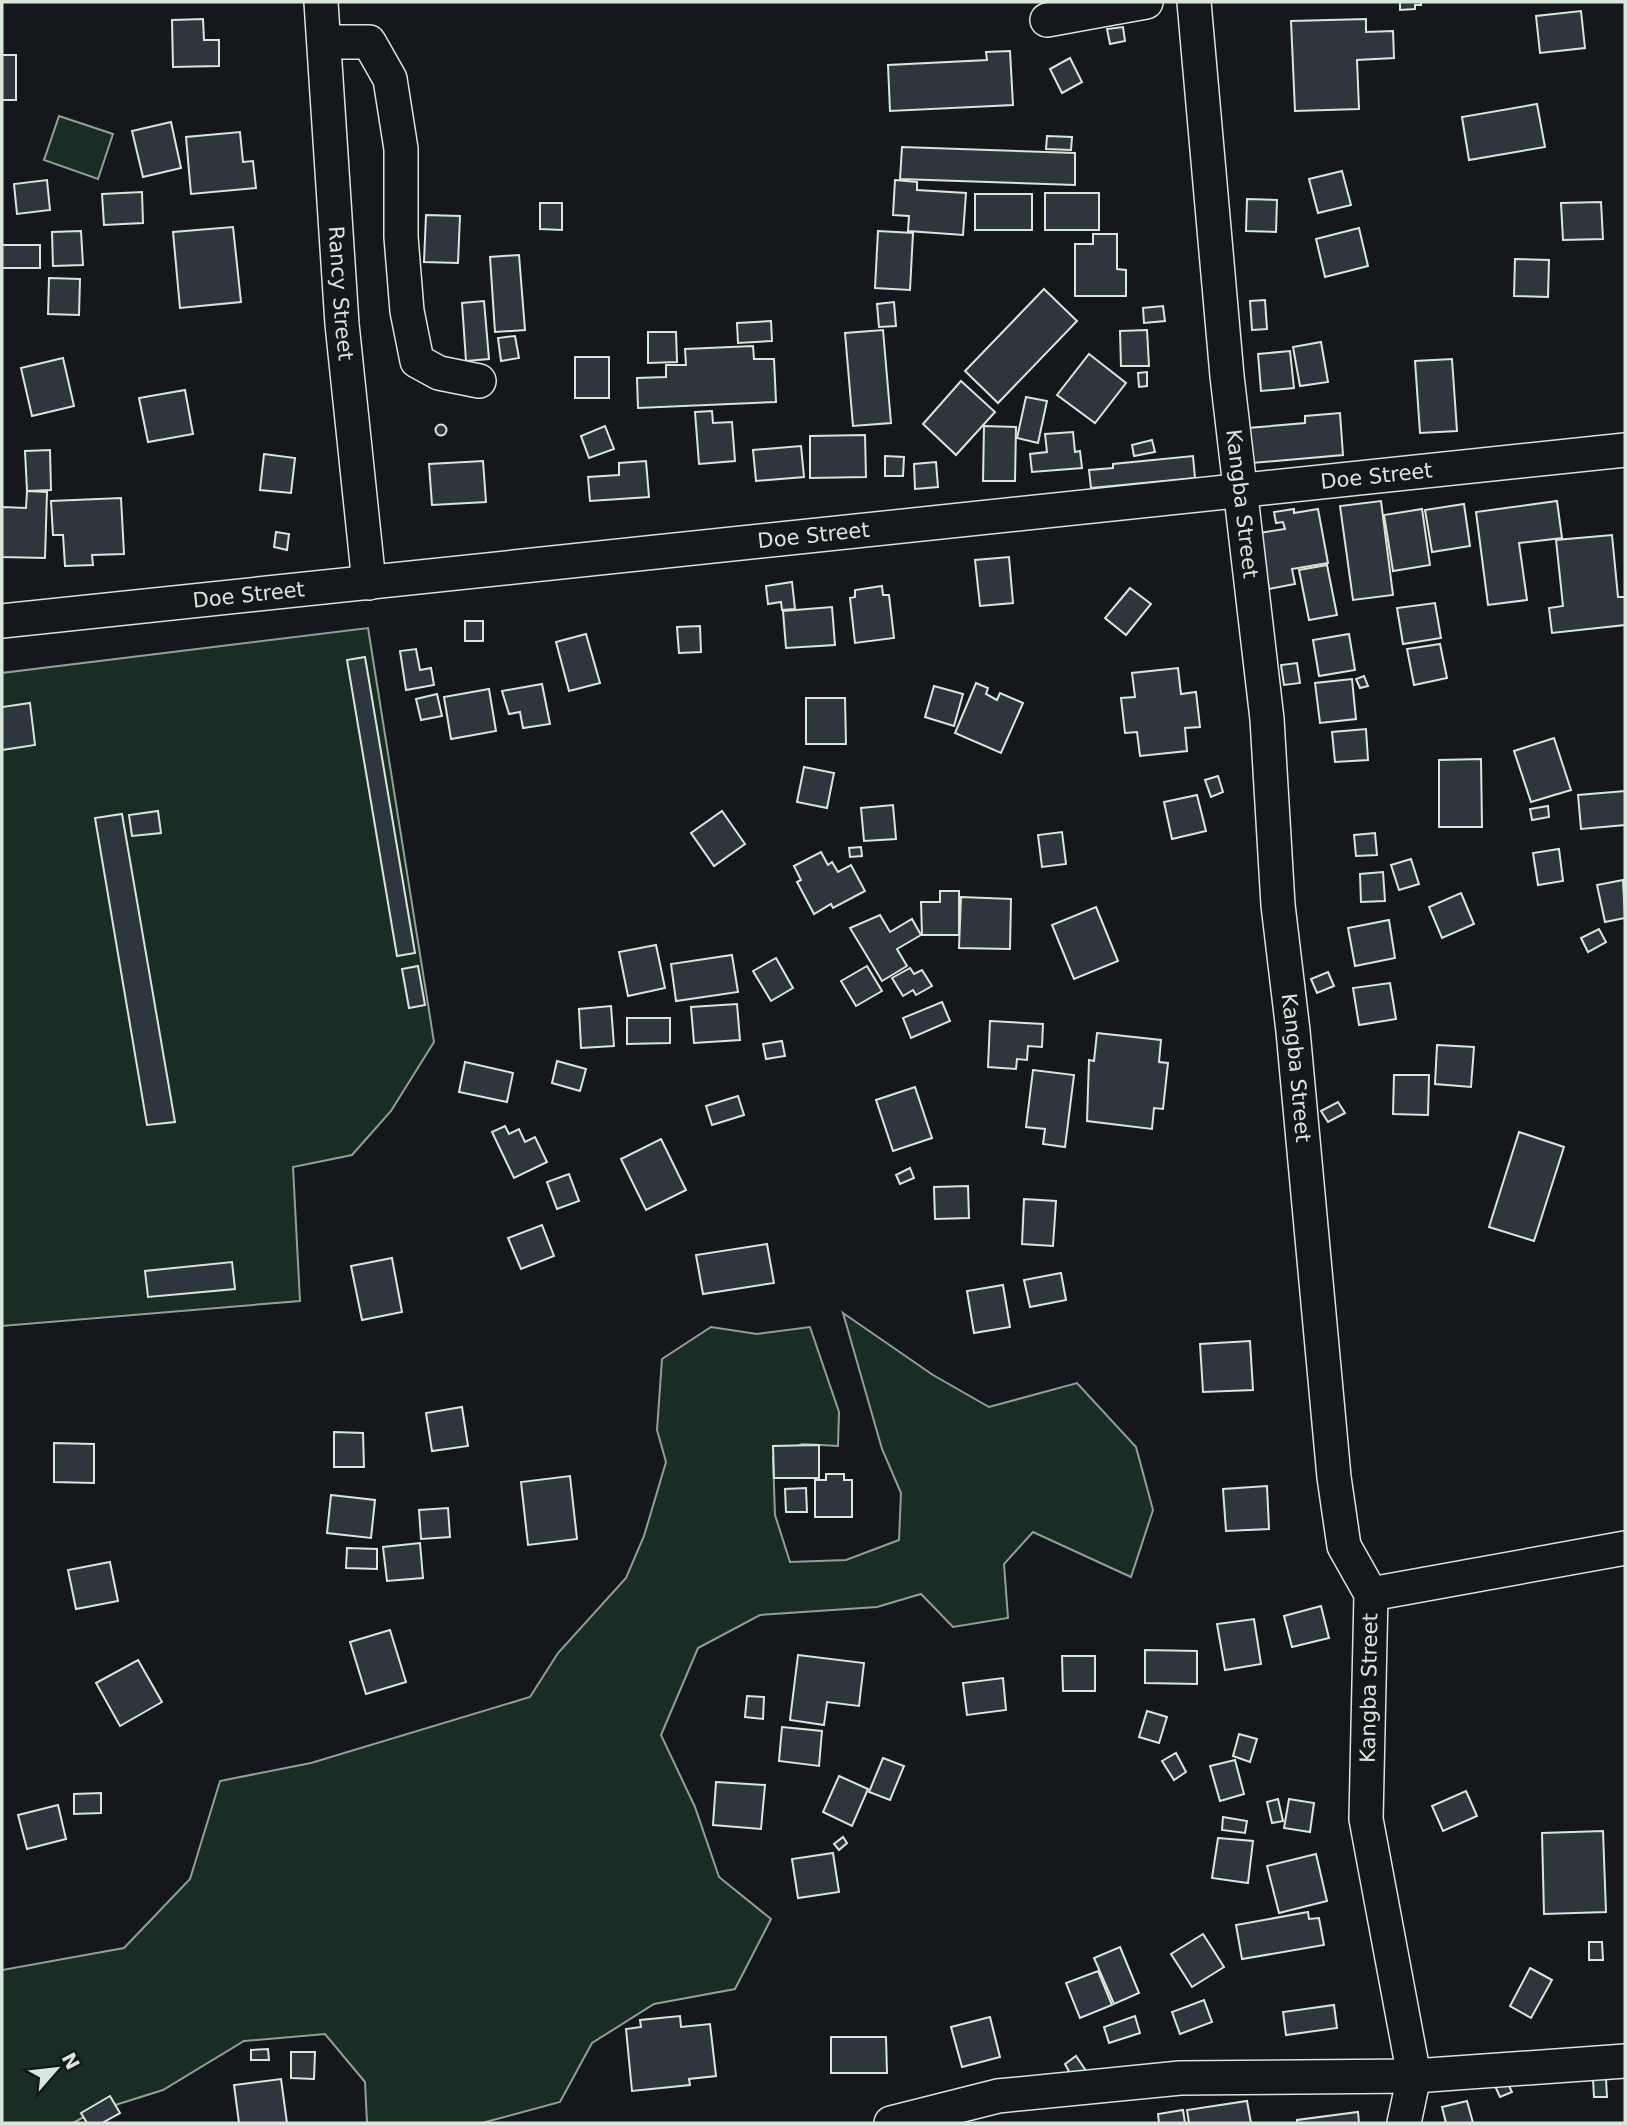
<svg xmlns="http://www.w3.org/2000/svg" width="1627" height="2125" font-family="'DejaVu Sans',sans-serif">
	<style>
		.green { fill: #1a2d24; stroke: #939e99; stroke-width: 2 }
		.building { fill: #2c363c; stroke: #d8e6dc; stroke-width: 2 }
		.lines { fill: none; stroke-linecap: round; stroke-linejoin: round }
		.minor-casing { stroke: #d8e6dc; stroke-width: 36 }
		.minor { stroke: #14181c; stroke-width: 33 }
		.labels { text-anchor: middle; stroke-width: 5; stroke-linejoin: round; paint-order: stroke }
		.street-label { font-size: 21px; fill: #d8e6dc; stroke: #14181c }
	</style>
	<rect width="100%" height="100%" fill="#14181c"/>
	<g class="green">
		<polygon points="59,116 113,134 98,179 44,160"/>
		<polygon points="368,628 434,1042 391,1111 352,1155 293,1167 300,1301 2,1326 2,673"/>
		<polygon points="843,1313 933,1375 989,1407 1077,1383 1136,1447 1153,1510 1131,1577 1033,1532 1004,1564 1008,1618 953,1627 921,1594 877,1607 760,1615 698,1648 661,1735 695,1807 719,1877 771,1919 735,1989 654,2004 592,2043 560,2102 482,2123 367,2123 365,2082 325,2034 244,2041 163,2090 93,2112 73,2123 2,2123 2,1970 124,1948 190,1879 220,1781 311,1763 530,1697 558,1653 626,1578 644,1536 666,1462 657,1430 662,1359 711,1327 757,1334 810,1327 839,1412 838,1446 802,1444 773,1457 775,1515 790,1562 846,1560 899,1540 901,1493 882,1449"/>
	</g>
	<g class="building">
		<polygon points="1400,2 1421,2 1421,5 1415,5 1415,9 1400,10"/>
		<polygon points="1581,11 1585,48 1540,53 1536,16"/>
		<polygon points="203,19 204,40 219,40 219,66 173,67 172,20"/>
		<polygon points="1366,19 1366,32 1393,31 1394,58 1357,60 1359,109 1295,111 1291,21"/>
		<polygon points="1123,27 1125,41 1110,44 1107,29"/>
		<polygon points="1010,51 1013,105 890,111 888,65 987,60 986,52"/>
		<rect x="2" y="55" width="14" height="45"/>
		<polygon points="1070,58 1082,82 1062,93 1050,69"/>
		<polygon points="1537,104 1545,147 1469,160 1462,117"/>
		<polygon points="171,122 181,168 143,177 132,131"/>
		<polygon points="240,132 243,162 253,161 256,188 191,194 186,137"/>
		<polygon points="1047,136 1072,137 1071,150 1046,149"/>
		<polygon points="902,147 1075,153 1075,185 900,179"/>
		<polygon points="1342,171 1351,205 1318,213 1309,179"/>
		<polygon points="47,180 50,210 17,214 14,184"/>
		<polygon points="895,180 917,182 917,190 966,193 963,235 908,231 909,216 893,215"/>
		<polygon points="142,192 143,223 104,225 102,194"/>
		<rect x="1045" y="193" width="54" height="37"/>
		<rect x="975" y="194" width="57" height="36"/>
		<polygon points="1247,199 1277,200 1276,232 1246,231"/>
		<polygon points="1601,202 1603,239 1563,240 1561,203"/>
		<polygon points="540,203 562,203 562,230 540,229"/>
		<polygon points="426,215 460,216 458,263 424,262"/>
		<polygon points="233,227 241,302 180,308 173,232"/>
		<polygon points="1359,228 1368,266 1325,277 1316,239"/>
		<polygon points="81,231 83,265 53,266 52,232"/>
		<polygon points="878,231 913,233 910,290 875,288"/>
		<polygon points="1093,234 1117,234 1117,269 1126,270 1126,296 1075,296 1075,244 1093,244"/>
		<rect x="2" y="245" width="38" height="23"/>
		<polygon points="519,255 525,330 495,332 490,257"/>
		<polygon points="1515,259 1549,260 1548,297 1514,296"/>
		<polygon points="49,278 80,279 79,315 48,314"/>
		<polygon points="1044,289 1077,321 998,403 965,371"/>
		<polygon points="1265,300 1267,329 1252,330 1250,301"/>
		<polygon points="484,301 489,359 466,361 462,303"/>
		<polygon points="894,302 896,326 879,327 877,304"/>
		<polygon points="1163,306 1165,321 1144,323 1143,308"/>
		<polygon points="771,321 772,341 738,343 737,323"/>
		<polygon points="883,330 891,423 853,426 845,333"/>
		<polygon points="1147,330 1149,366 1121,366 1120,331"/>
		<polygon points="648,332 676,332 677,362 648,363"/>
		<polygon points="515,336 519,358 501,361 498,338"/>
		<polygon points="1321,342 1328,382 1300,386 1293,347"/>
		<polygon points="753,346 754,359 774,359 776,402 638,408 637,378 666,377 666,365 686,365 685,349"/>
		<polygon points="1290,351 1294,388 1261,391 1258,354"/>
		<polygon points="1089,354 1126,383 1095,423 1057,395"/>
		<rect x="575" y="357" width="34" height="41"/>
		<polygon points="63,358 74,406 32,416 21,368"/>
		<polygon points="1452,359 1457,431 1420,433 1415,361"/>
		<polygon points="1147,372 1147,386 1139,387 1138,373"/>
		<polygon points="961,381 995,412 956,455 923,424"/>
		<polygon points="185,390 193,434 148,442 139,398"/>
		<polygon points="1026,397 1047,401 1038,443 1017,438"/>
		<polygon points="712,411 713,423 732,422 735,461 699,464 695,412"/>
		<polygon points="1340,413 1343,455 1252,463 1248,428 1305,423 1305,416"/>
		<circle cx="441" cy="430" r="5.5"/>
		<polygon points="605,426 614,449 589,458 581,436"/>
		<polygon points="984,426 1016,427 1015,481 983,481"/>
		<polygon points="1073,432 1075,452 1080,451 1082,468 1032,472 1030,454 1047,452 1045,434"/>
		<polygon points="865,435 866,477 810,478 810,436"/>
		<polygon points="1152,440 1155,452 1134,456 1132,445"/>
		<polygon points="801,446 804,477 756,481 753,450"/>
		<polygon points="50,450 51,490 27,491 25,451"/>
		<polygon points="264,454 295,458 291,493 260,490"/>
		<polygon points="885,456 904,457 903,476 885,476"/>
		<polygon points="1193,456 1195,478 1091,488 1089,470 1113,468 1113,464"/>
		<polygon points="483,461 486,502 432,505 429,464"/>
		<polygon points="646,461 649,497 590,501 588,477 619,475 619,463"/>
		<polygon points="936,462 938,487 915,489 914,464"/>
		<polygon points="27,491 47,492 45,558 2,557 2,507 26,508"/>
		<polygon points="121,498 124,554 92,555 93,565 65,566 63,535 53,535 51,501"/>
		<polygon points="1381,501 1393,595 1353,600 1340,506"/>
		<polygon points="1557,501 1562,538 1519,543 1527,600 1488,605 1476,512"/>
		<polygon points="1464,504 1470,546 1432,552 1425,510"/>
		<polygon points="1294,509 1294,513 1318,509 1328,563 1292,569 1295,584 1269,589 1259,533 1285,529 1283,522 1276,523 1274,512"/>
		<polygon points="1422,509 1430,565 1393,571 1384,515"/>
		<polygon points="276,532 289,534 287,550 274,547"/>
		<polygon points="1612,535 1618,597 1625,597 1625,625 1552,633 1549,608 1563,606 1556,540"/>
		<polygon points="1009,557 1013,603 980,606 975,560"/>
		<polygon points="1327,565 1337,615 1309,620 1299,570"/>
		<polygon points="792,582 795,609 782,610 781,602 768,604 766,586"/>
		<polygon points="882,586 883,595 889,595 894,638 855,643 850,598 855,597 855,590"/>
		<polygon points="1130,588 1151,604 1126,635 1105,618"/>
		<polygon points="1435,603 1441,638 1403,644 1397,608"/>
		<polygon points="832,607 835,645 786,648 783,611"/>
		<rect x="465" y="621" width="18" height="20"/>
		<polygon points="700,626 701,652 679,653 677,627"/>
		<polygon points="586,634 600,683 569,691 556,642"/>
		<polygon points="1349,634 1355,670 1319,676 1313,640"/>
		<polygon points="1440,644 1447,678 1414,685 1407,649"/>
		<polygon points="416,649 420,670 431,668 434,685 406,690 400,651"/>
		<polygon points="365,657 415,953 397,956 347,660"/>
		<polygon points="1297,663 1300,683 1284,685 1281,665"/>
		<polygon points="1178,668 1181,694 1196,692 1200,727 1185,728 1187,751 1140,756 1137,732 1125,733 1121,698 1135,697 1132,673"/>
		<polygon points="1364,676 1368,686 1360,688 1356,679"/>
		<polygon points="1352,679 1356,719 1320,723 1315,683"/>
		<polygon points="976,683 988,688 986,694 997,700 1000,693 1023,703 1001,753 955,733"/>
		<polygon points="542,684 550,724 523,728 520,712 509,714 502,691"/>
		<polygon points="934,686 963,694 954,726 925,717"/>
		<polygon points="489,689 496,731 451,739 444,697"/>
		<polygon points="437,694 442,716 421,720 416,699"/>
		<polygon points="806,698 845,698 846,744 806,744"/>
		<polygon points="30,703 35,745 2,750 2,707"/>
		<polygon points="1366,729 1368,760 1335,762 1332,732"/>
		<polygon points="1554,738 1571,790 1531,802 1514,751"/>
		<polygon points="1481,759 1482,827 1439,827 1439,760"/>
		<polygon points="804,767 834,773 827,808 797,802"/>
		<polygon points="1218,776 1223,792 1211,797 1205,780"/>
		<polygon points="1625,791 1625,825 1581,829 1578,795"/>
		<polygon points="1197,795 1206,831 1172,839 1164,802"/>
		<polygon points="893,805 896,839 864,841 861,808"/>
		<polygon points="1548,806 1549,817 1532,820 1530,809"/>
		<polygon points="158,811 161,833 132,836 129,815"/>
		<polygon points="722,811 745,844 714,866 691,833"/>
		<polygon points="122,814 175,1122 147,1125 95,818"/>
		<polygon points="1062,832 1066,864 1042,867 1038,835"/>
		<polygon points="1375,833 1377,855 1356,856 1354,835"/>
		<polygon points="861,847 862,856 850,857 849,848"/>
		<polygon points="1559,849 1563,881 1538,885 1533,853"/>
		<polygon points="821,852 828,865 832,862 838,872 851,865 865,891 833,908 831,904 814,914 797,882 801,880 794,866"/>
		<polygon points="1411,859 1419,884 1399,890 1391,865"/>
		<polygon points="1383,872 1385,901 1361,902 1360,874"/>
		<polygon points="1623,880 1625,918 1605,922 1597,885"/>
		<polygon points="940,891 959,891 959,935 922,935 921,902 940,902"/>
		<polygon points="1461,893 1474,924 1442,938 1429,907"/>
		<polygon points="961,897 1011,899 1010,949 959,948"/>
		<polygon points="1096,907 1118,961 1074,979 1052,925"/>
		<polygon points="880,915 890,932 912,919 921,935 897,949 907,966 882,981 850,928"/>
		<polygon points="1389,920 1395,958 1355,966 1348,928"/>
		<polygon points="1599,929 1606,942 1588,952 1581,938"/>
		<polygon points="656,945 665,988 628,996 619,952"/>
		<polygon points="732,955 738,992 676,1001 671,964"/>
		<polygon points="776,958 793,988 771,1001 753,971"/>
		<polygon points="418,966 425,1005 409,1008 402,969"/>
		<polygon points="867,966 882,991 856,1006 841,981"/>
		<polygon points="910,968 914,974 922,970 932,986 916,995 913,990 903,996 892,978"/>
		<polygon points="1328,972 1334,986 1317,993 1311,979"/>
		<polygon points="1390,983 1396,1019 1359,1025 1353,988"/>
		<polygon points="942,1002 950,1021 911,1038 903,1018"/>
		<polygon points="737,1004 740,1040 694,1043 691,1007"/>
		<polygon points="611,1006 614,1046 581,1048 579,1009"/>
		<polygon points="627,1018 670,1018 670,1043 627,1044"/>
		<polygon points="990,1021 1043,1024 1042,1047 1028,1046 1027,1060 1017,1059 1016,1069 988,1067"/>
		<polygon points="1097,1033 1161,1040 1159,1062 1168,1063 1163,1109 1154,1108 1152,1129 1087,1121 1089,1060 1094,1061"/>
		<polygon points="782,1041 785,1056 766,1059 763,1044"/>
		<polygon points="1437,1045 1474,1047 1471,1087 1435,1084"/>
		<polygon points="557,1061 586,1069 580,1091 552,1083"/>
		<polygon points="465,1062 513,1073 507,1102 459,1092"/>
		<polygon points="1033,1070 1074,1075 1065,1147 1043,1144 1045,1129 1026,1127"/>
		<polygon points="1394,1075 1429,1075 1428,1115 1393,1114"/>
		<polygon points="915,1087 932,1138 893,1151 876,1100"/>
		<polygon points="738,1096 744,1115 712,1125 706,1106"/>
		<polygon points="1338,1102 1345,1113 1328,1122 1321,1111"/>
		<polygon points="505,1126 509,1134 519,1129 525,1142 535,1137 547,1162 514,1178 492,1132"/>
		<polygon points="1519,1132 1564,1147 1534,1241 1489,1227"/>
		<polygon points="661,1139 686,1190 646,1210 621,1159"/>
		<polygon points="910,1168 914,1178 900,1184 896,1175"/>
		<polygon points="569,1174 579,1201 557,1209 547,1182"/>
		<polygon points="968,1186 969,1218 935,1219 934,1187"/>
		<polygon points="1024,1199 1056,1201 1053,1246 1022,1244"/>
		<polygon points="542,1225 554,1256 521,1269 508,1238"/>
		<polygon points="767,1244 774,1283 703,1294 696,1255"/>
		<polygon points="392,1258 402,1312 362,1320 351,1266"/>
		<polygon points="232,1262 235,1289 148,1297 145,1271"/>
		<polygon points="1061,1273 1066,1300 1030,1307 1024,1280"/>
		<polygon points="1003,1285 1010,1327 974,1333 967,1291"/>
		<polygon points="1250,1341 1253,1390 1203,1392 1200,1344"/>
		<polygon points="462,1407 468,1446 432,1451 426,1413"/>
		<polygon points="334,1432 363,1433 364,1467 334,1467"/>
		<polygon points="54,1443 94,1444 94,1483 54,1482"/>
		<polygon points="819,1445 819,1478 774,1478 773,1446"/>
		<polygon points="826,1474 844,1474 844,1480 852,1480 852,1517 815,1517 815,1480 826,1480"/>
		<polygon points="570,1476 577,1539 528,1545 521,1482"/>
		<polygon points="1267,1486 1269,1529 1226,1531 1223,1489"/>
		<polygon points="806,1488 807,1512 786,1512 785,1489"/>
		<polygon points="331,1495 375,1500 371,1538 327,1533"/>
		<polygon points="448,1508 450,1537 421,1539 419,1510"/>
		<polygon points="420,1543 423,1578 387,1581 383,1547"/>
		<polygon points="347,1548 377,1549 377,1569 346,1568"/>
		<polygon points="110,1562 118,1601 76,1609 68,1570"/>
		<polygon points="1321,1606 1329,1638 1292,1647 1284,1616"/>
		<polygon points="1254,1619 1261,1664 1225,1670 1217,1624"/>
		<polygon points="390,1630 406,1682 366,1694 350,1642"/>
		<polygon points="1145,1650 1197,1651 1197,1684 1145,1683"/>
		<polygon points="798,1655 864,1663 859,1706 827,1702 824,1725 790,1720"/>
		<polygon points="1062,1656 1095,1656 1095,1691 1063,1691"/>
		<polygon points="138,1660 162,1702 120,1726 96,1683"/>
		<polygon points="1003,1678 1006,1710 967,1715 963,1683"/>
		<polygon points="747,1696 764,1697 763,1719 745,1717"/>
		<polygon points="1147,1711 1167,1717 1159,1743 1139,1737"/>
		<polygon points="782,1727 822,1731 819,1766 779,1761"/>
		<polygon points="1239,1734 1257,1739 1250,1762 1233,1756"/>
		<polygon points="1176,1753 1186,1772 1174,1780 1162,1761"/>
		<polygon points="883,1758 904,1766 890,1800 869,1792"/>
		<polygon points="1235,1760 1244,1794 1220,1801 1210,1766"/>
		<polygon points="839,1776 868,1789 852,1826 823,1812"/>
		<polygon points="716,1782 765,1785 761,1829 713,1825"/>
		<polygon points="1466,1791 1477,1816 1443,1831 1432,1806"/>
		<polygon points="101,1793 101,1813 74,1814 74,1794"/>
		<polygon points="1278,1799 1283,1821 1272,1823 1267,1802"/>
		<polygon points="1289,1799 1314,1803 1310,1832 1284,1828"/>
		<polygon points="58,1805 66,1839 27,1849 18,1815"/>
		<polygon points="1223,1817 1247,1821 1245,1833 1222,1830"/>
		<polygon points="1603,1831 1606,1912 1544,1914 1542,1833"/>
		<polygon points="843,1837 847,1843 839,1850 834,1844"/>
		<polygon points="1218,1838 1253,1841 1248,1883 1212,1878"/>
		<polygon points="833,1853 839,1892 798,1898 792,1859"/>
		<polygon points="1316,1854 1327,1901 1279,1913 1267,1866"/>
		<polygon points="1308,1912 1309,1919 1319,1918 1324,1945 1242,1959 1236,1925"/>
		<polygon points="1203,1934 1224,1967 1192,1987 1171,1954"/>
		<polygon points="1589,1942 1602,1942 1603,1960 1589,1960"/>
		<polygon points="1120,1947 1139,1993 1114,2004 1094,1958"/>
		<polygon points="1530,1968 1552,1980 1531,2018 1510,2006"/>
		<polygon points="1098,1971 1112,2005 1080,2018 1066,1983"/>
		<polygon points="1204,2000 1212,2022 1180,2034 1172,2012"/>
		<polygon points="1334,2005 1337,2028 1286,2035 1283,2012"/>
		<polygon points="680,2016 681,2027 710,2024 716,2076 689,2079 690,2085 632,2091 626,2029 641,2027 640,2020"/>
		<polygon points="1135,2016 1140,2033 1109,2043 1104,2027"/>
		<polygon points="990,2017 1000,2057 962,2067 951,2027"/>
		<polygon points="831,2037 886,2037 887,2073 831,2073"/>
		<polygon points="268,2049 269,2060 251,2060 251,2050"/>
		<polygon points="291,2052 315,2052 314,2079 291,2078"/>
		<polygon points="1076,2056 1091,2078 1073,2079 1065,2064"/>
		<polygon points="281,2079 287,2123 239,2123 234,2085"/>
		<polygon points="1593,2079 1606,2079 1607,2097 1594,2097"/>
		<polygon points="1506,2080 1512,2092 1500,2097 1495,2086"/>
		<polygon points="110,2096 120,2113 102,2123 87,2123 81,2113"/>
		<polygon points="1247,2101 1251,2123 1189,2123 1187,2110"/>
		<polygon points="1467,2101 1473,2123 1446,2123 1442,2107"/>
		<polygon points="1183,2110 1185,2123 1159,2123 1158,2114"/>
		<polygon points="1358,2112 1359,2123 1297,2123 1297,2120"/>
	</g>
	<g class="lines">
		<g class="minor-casing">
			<g id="minor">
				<path id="s1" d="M 321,2 L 342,324 L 369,583"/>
				<path id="s2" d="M 1194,2 L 1227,376 L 1267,719 L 1278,905 L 1293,1031 L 1334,1477 L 1344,1546 L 1371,1594 L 1366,1819 L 1414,2076 L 1404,2123"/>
				<polyline points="1047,20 1146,2"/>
				<polyline points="325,42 369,42 390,79 401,149 401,237 407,311 417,361 439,373 479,381"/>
				<path id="s3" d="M 2,621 L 1625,450"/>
				<polyline points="1371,1594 1625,1548"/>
				<polyline points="891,2123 998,2096 1180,2078 1414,2076 1625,2061"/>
			</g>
		</g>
		<use href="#minor" class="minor"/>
	</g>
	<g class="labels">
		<g class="street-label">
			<text dy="7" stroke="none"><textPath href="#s1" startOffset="292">Rancy Street</textPath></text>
			<text dy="7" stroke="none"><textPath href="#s3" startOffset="1382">Doe Street</textPath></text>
			<text dy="7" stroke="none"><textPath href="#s2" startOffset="504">Kangba Street</textPath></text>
			<text dy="7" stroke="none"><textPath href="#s3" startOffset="816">Doe Street</textPath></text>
			<text dy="7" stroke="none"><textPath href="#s3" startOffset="248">Doe Street</textPath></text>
			<text dy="7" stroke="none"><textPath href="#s2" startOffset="1071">Kangba Street</textPath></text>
			<text transform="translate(1369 1688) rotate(-89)" y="7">Kangba Street</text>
		</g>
	</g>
	<rect width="1627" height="2125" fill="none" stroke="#d8e6dc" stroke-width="7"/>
	<g transform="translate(56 2069) rotate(62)" stroke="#14181c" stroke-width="5" paint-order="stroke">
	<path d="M0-5L12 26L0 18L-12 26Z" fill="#d8e6dc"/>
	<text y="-10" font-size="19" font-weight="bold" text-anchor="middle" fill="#d8e6dc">N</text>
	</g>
</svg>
